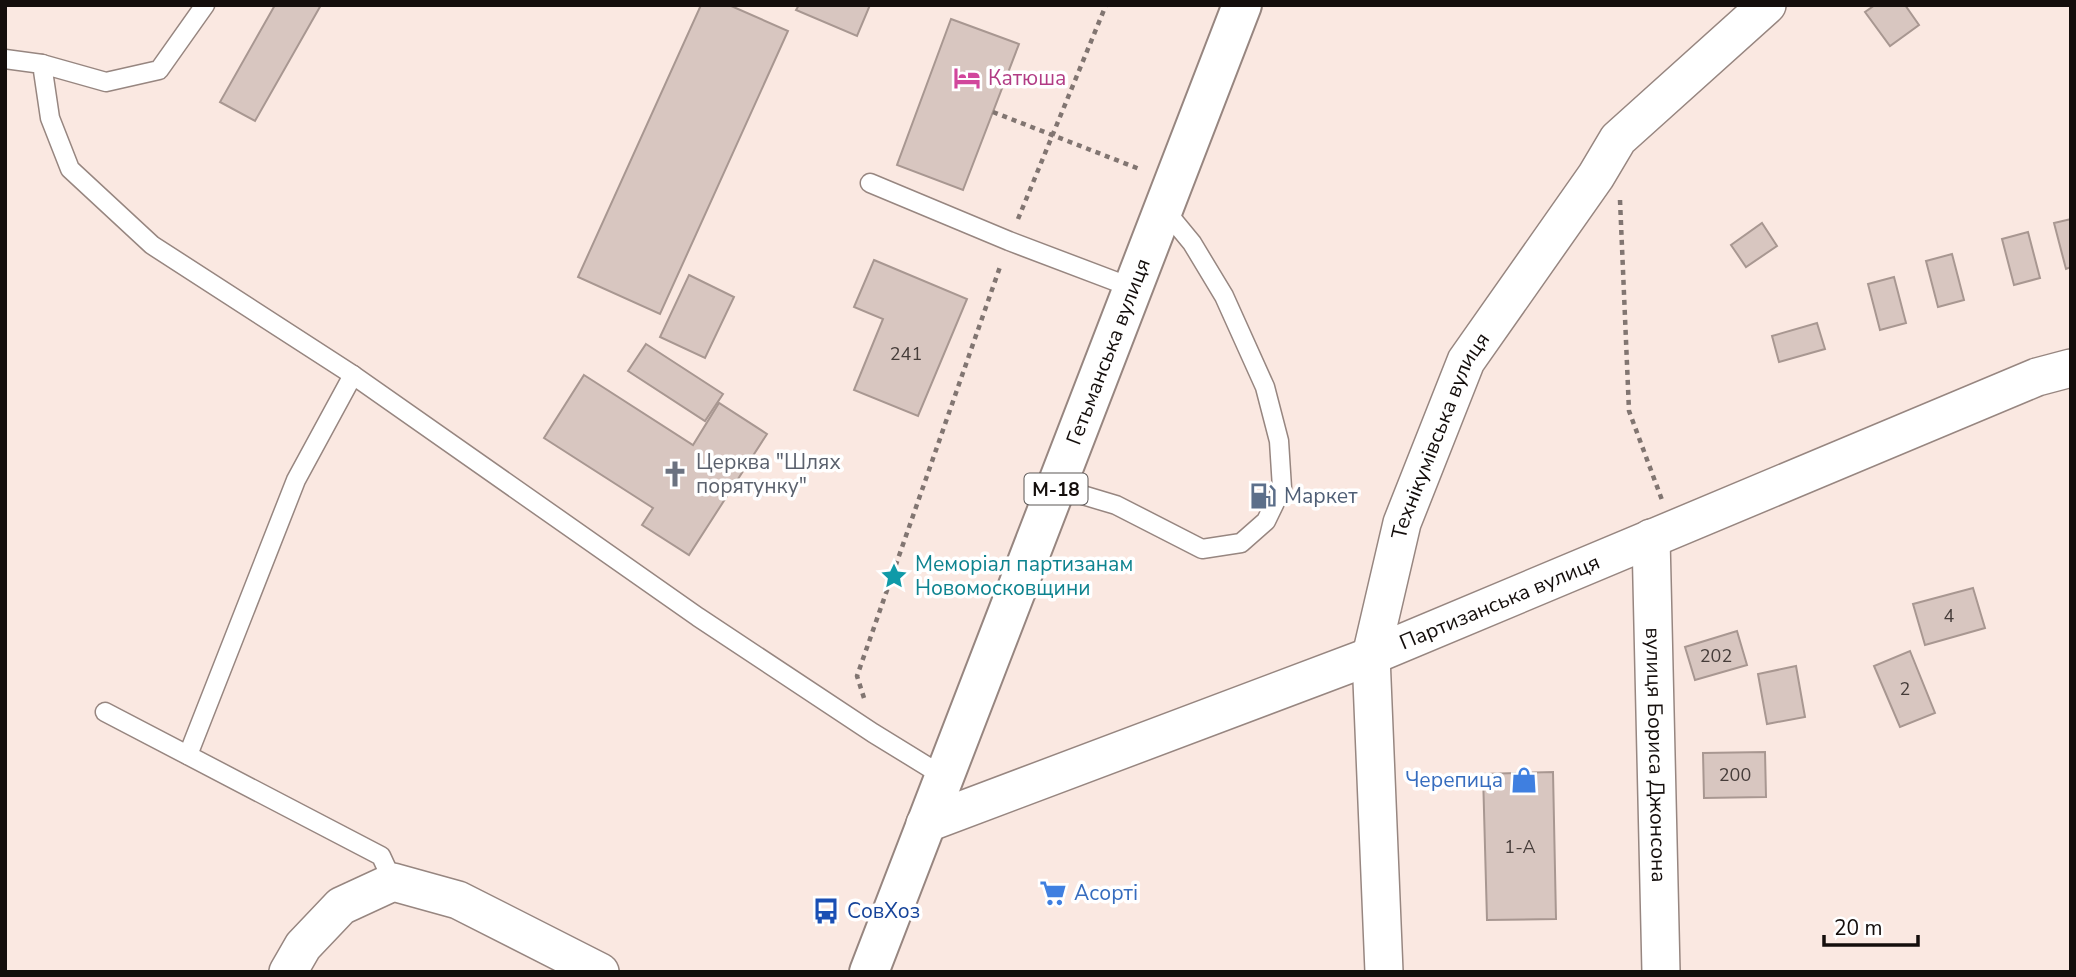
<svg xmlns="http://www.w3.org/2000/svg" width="2076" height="977" font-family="'Nunito Sans',sans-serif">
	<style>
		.building { fill: #d8c6c0; stroke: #a89791; stroke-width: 2 }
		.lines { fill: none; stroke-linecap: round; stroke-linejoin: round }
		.lane-casing { stroke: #978680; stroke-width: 21 }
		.street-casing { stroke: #978680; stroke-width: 40 }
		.highway-casing { stroke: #978680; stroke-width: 42 }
		.path { stroke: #817571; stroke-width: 4.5; stroke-dasharray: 5 5; stroke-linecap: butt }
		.lane { stroke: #fff; stroke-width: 18 }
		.street { stroke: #fff; stroke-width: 37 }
		.highway { stroke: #fff; stroke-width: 38 }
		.labels { text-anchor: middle; stroke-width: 7; stroke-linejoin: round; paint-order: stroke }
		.number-label { font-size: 18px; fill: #453c39 }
		.shield { fill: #fff; stroke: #5a5655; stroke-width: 2 }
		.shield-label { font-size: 19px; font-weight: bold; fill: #140e0c }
		.hotel-label { font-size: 21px; fill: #b23c85; stroke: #fff; text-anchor: start }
		.street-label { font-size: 21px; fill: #140e0c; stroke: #fff }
		.worship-label { font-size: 21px; fill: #5b616d; stroke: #fff; text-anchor: start }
		.service-label { font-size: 21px; fill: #4e5e75; stroke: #fff; text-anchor: start }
		.culture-label { font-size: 21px; fill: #0d838f; stroke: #fff; text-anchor: start }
		.shop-label { font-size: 21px; fill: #366cbe; stroke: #fff; text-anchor: end }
		.transit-label { font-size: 21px; fill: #164399; stroke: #fff; text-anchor: start }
	</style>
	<rect width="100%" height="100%" fill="#fae8e1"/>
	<g class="building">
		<polygon points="275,5 321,5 255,121 220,102"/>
		<polygon points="701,5 729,5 788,31 660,314 578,277"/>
		<polygon points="799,5 870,5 857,36 796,10"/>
		<polygon points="1875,5 1905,5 1919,25 1890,46 1865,12"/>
		<polygon points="951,19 1019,44 963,190 897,165"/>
		<polygon points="2071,219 2071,267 2066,269 2054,223"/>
		<polygon points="1762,223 1777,246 1746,267 1731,245"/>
		<polygon points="2028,232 2040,278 2014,285 2002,239"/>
		<polygon points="1952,254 1964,300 1938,307 1926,261"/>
		<polygon points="874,260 967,299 918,416 854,390 883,319 854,307"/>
		<polygon points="689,275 734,297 705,358 660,337"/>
		<polygon points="1894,277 1906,323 1880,330 1868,284"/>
		<polygon points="1817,323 1825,349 1779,362 1772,336"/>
		<polygon points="646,344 723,394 705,421 628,371"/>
		<polygon points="584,375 693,445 719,403 767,434 689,555 642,525 653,508 544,438"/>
		<polygon points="1973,588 1985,628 1925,645 1913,604"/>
		<polygon points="1737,631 1747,665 1695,680 1685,647"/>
		<polygon points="1910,651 1935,713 1900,727 1874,666"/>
		<polygon points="1796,666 1805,717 1767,724 1758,674"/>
		<polygon points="1765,752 1766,797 1704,798 1703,753"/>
		<polygon points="1553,772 1556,919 1487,920 1483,774"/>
	</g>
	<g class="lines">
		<g class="lane-casing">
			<g id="lane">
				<polyline points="5,59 42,64 50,118 70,169 152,245 353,375 698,617 873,733 943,776"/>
				<polyline points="42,64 106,82 159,70 205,5"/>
				<polyline points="870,183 1009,241 1133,288"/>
				<polyline points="1056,487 1116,505 1202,549 1241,543 1266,521 1282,488 1279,441 1265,387 1224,296 1192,243 1164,209"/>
				<polyline points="105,712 381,856 393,882"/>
				<polyline points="188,755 296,480 353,375"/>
			</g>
		</g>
		<g class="street-casing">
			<g id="street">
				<path id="s1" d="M 1651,538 L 1661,972"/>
				<path id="s2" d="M 925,824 L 1371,656 L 2037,377 L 2071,368"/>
				<polyline points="288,972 303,946 341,906 393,882 458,900 600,972"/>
				<path id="s3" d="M 1384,972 L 1371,656 L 1402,523 L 1466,361 L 1596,176 L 1618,139 L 1767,5"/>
			</g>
		</g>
		<g class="highway-casing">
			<g id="highway">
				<path id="s4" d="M 869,972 L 1242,5"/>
			</g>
		</g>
		<g class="path">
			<polyline points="993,112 1142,170"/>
			<polyline points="1620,200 1629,411 1662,500"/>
			<polyline points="1018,219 1106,5"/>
			<polyline points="864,698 857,676 1001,264"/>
		</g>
		<use href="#lane" class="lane"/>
		<use href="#street" class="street"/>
		<use href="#highway" class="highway"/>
	</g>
	<defs>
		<g id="hotel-bare" transform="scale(2.1)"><path d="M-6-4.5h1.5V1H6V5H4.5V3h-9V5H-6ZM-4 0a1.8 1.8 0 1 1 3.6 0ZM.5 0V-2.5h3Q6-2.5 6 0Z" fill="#d1479c" stroke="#fff" stroke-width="2.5" paint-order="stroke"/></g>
		<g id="church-bare" transform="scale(2.1)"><path d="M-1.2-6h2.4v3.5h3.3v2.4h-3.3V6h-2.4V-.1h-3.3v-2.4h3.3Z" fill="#6b7280" stroke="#fff" stroke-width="2.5" paint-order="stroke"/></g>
		<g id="fuel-bare" transform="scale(2.1)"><path d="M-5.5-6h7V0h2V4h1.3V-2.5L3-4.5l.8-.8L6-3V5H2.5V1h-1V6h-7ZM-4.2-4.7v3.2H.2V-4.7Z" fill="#5c6f8a" stroke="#fff" stroke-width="2.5" paint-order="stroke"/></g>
		<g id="sight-bare" transform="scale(2.1)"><path d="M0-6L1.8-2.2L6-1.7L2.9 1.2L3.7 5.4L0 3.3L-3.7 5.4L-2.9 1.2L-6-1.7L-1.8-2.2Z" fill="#0f9aa8" stroke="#fff" stroke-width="2.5" paint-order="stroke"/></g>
		<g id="shop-bare" transform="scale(2.1)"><path d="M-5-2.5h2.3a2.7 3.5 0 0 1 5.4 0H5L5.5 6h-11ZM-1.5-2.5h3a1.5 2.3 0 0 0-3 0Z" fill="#3f7fe0" stroke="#fff" stroke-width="2.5" paint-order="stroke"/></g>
		<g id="supermarket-bare" transform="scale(2.1)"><path d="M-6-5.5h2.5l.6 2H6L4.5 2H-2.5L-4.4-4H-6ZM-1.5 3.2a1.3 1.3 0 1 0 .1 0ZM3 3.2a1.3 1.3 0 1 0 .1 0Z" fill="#3f7fe0" stroke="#fff" stroke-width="2.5" paint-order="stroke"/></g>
		<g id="bus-bare" transform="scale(2.1)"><path d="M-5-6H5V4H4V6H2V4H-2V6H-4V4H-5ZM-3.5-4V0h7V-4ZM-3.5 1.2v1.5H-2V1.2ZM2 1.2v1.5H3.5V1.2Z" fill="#1a4fb4" stroke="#fff" stroke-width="2.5" paint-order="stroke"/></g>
	</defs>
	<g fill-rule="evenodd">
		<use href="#hotel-bare" x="967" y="78"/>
		<use href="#church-bare" x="675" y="474"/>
		<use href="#fuel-bare" x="1263" y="496"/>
		<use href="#sight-bare" x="894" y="576"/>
		<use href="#shop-bare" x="1524" y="780"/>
		<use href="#supermarket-bare" x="1053" y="893"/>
		<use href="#bus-bare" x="826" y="911"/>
	</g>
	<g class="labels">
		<g class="number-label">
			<text x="906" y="360">241</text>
			<text x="1949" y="622">4</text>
			<text x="1716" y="662">202</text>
			<text x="1905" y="695">2</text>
			<text x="1735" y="781">200</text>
			<text x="1520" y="853">1-А</text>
		</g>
		<rect class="shield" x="1024.5" y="473.5" width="63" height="31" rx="5"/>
		<g class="shield-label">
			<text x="1056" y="496">М-18</text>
		</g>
		<g class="hotel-label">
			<text x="988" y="85">Катюша</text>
		</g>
		<g class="street-label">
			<text dy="7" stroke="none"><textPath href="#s4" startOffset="665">Гетьманська вулиця</textPath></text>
			<text dy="7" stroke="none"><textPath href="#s3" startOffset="548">Технікумівська вулиця</textPath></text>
			<text dy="7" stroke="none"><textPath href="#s2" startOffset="616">Партизанська вулиця</textPath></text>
			<text dy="7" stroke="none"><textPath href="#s1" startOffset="217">вулиця Бориса Джонсона</textPath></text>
		</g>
		<g class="worship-label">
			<text x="696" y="469">Церква "Шлях<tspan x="696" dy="24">порятунку"</tspan></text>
		</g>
		<g class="service-label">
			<text x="1284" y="503">Маркет</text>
		</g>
		<g class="culture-label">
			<text x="915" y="571">Меморіал партизанам<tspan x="915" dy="24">Новомосковщини</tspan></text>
		</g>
		<g class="shop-label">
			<text x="1503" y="787">Черепица</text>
			<text x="1074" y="900" text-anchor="start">Асорті</text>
		</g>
		<g class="transit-label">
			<text x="847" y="918">СовХоз</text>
		</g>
	</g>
	<rect width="2076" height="977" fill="none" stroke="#140e0c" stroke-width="14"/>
	<path d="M1824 935v10h94v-10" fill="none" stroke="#140e0c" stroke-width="3.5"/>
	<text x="1834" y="935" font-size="21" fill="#140e0c" stroke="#ffffff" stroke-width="5" paint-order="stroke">20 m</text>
</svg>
